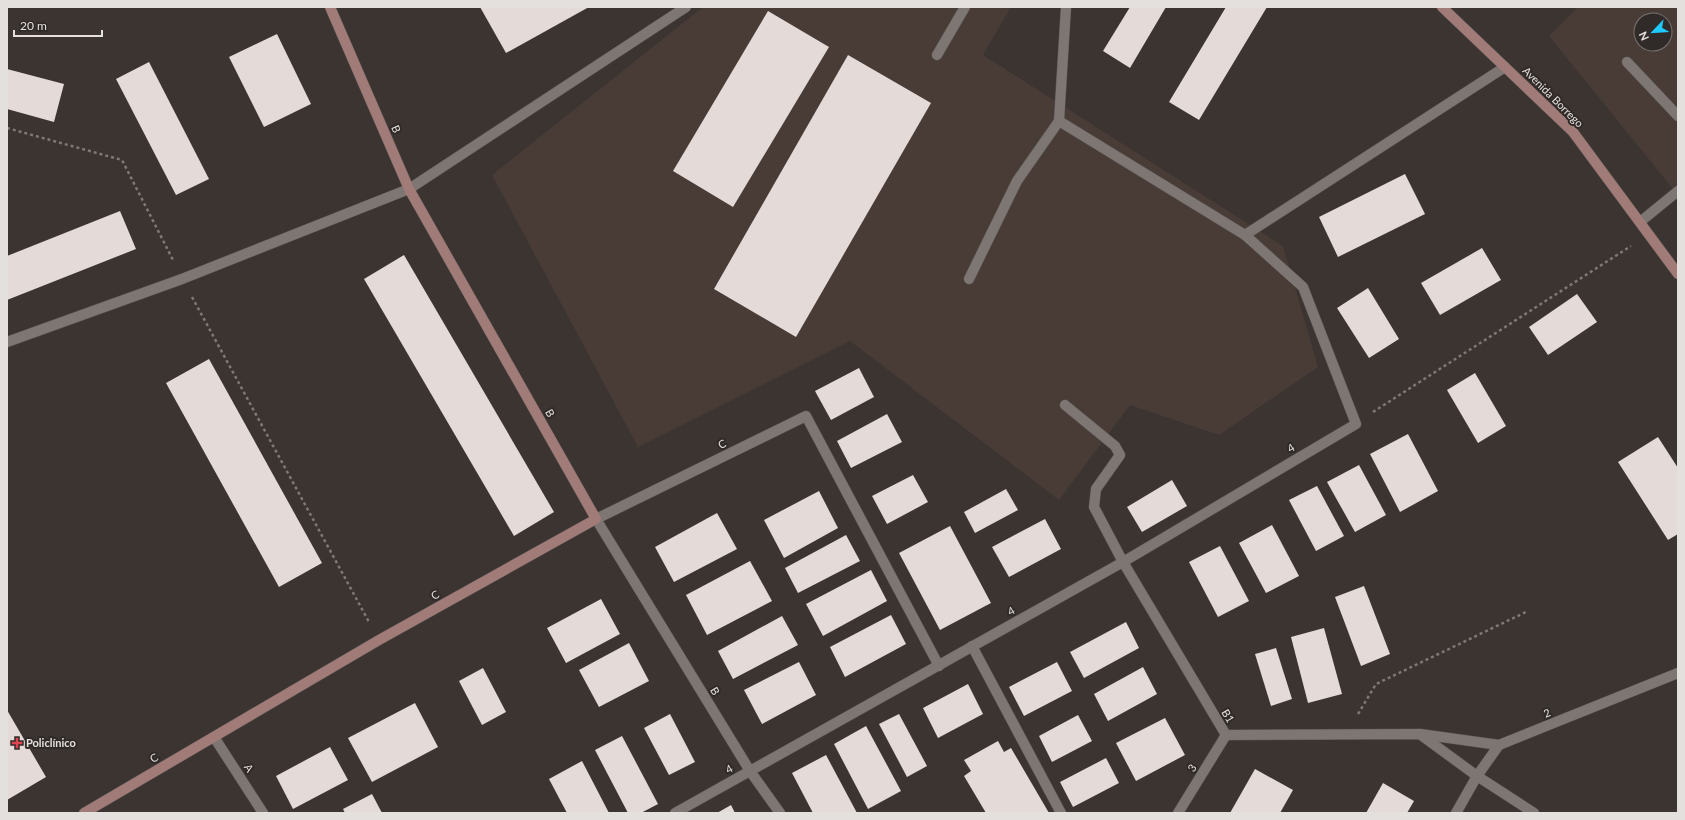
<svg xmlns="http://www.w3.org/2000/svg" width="1685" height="820" font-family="Lato,sans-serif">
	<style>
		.built { fill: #493c37; fill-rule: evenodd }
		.building { fill: #e4dbd8 }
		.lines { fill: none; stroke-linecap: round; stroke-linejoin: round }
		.lane-casing { stroke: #585350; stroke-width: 11 }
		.street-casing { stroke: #585350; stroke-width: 11 }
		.secondary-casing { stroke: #585350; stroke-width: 11 }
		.path { stroke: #7e7876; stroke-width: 2.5; stroke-dasharray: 3 3; stroke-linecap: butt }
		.lane { stroke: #7d7673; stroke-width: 10 }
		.street { stroke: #7d7673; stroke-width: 10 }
		.secondary { stroke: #a17b78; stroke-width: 10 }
		.health-dot { fill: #e0444e; stroke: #302a28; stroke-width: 1.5 }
		.labels { text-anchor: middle; stroke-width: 4; stroke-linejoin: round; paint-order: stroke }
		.street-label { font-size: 11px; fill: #e4e0de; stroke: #302a28 }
		.poi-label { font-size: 11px; font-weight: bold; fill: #e4e0de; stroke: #302a28; text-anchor: start }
	</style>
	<rect width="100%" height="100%" fill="#3b3431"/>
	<g class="built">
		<polygon points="703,7 1011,7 983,55 1283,246 1318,367 1219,435 1130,405 1059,500 850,341 638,447 492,175"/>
		<path d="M 1578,7 L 1678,7 L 1678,195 L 1549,36 ZM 1641,20 L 1665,20 L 1665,44 L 1641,44 Z"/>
	</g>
	<g class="building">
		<polygon points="480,7 589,7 506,53"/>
		<polygon points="1130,7 1166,7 1130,68 1103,51"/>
		<polygon points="1226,7 1267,7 1199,120 1169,102"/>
		<polygon points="768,11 829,47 733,207 673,171"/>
		<polygon points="277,34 311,104 264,127 229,57"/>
		<polygon points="848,55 931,103 796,337 714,289"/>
		<polygon points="149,62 209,179 176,195 116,79"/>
		<polygon points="7,69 64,84 54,122 7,109"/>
		<polygon points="1405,174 1425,214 1338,257 1319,217"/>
		<polygon points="120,211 136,249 7,300 7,256"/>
		<polygon points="1482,248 1501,280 1440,315 1421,283"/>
		<polygon points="404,255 554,512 514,536 364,279"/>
		<polygon points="1368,288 1399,339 1369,358 1337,308"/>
		<polygon points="1577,294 1597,322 1548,355 1529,327"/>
		<polygon points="209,359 322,563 279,587 166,383"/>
		<polygon points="859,368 874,397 831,420 815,391"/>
		<polygon points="1475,373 1506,426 1478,443 1447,390"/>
		<polygon points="887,414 902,442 851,468 837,441"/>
		<polygon points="1408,434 1438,491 1400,512 1370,454"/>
		<polygon points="1658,437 1678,468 1678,534 1668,540 1618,462"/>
		<polygon points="1359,465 1386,515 1355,532 1327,482"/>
		<polygon points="913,475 928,502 887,524 872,496"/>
		<polygon points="1172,480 1187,506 1142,532 1127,507"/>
		<polygon points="1317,486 1344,536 1316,551 1289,500"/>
		<polygon points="1006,489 1018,510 975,533 964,512"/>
		<polygon points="819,491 838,528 784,558 764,520"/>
		<polygon points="717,513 737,549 674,582 655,547"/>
		<polygon points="1045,519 1061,549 1009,577 992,547"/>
		<polygon points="1272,525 1299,576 1266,593 1239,543"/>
		<polygon points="950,526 991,603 940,630 899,553"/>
		<polygon points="846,535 860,561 798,593 785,568"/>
		<polygon points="1220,546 1249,601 1218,617 1189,562"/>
		<polygon points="750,561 772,601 707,635 686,595"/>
		<polygon points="871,570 887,601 823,636 806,604"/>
		<polygon points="1364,586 1390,654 1361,666 1335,597"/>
		<polygon points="601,599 620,634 566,663 547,628"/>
		<polygon points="891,615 906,644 845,677 830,647"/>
		<polygon points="782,616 798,645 733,679 718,651"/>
		<polygon points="1126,622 1139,648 1084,678 1070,652"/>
		<polygon points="1324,628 1342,694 1308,703 1291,637"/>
		<polygon points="629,643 649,681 599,707 579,670"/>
		<polygon points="1276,648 1292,699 1271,706 1255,654"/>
		<polygon points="799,662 816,695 762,724 744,690"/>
		<polygon points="1057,662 1072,691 1024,716 1009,687"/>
		<polygon points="1143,667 1157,694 1108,721 1094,694"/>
		<polygon points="483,668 506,712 482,725 459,681"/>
		<polygon points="968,684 983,714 938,738 923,708"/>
		<polygon points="415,703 438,747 372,782 348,738"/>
		<polygon points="7,710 46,777 7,800"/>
		<polygon points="670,714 695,762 669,775 644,728"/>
		<polygon points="899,714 927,766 907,777 879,724"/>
		<polygon points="1078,715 1092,741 1052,762 1039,736"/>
		<polygon points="1165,718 1185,755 1136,781 1116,743"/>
		<polygon points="866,726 901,791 868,809 834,744"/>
		<polygon points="622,736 658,804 641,813 628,813 595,750"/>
		<polygon points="998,741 1004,752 1011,748 1049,813 986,813 964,776 971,771 964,760"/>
		<polygon points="330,747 348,780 293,809 276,776"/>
		<polygon points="826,755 857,813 813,813 792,773"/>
		<polygon points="1106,758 1119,783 1073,807 1060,782"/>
		<polygon points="582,761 609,813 567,813 549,779"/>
		<polygon points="1255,769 1293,790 1280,813 1230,813"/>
		<polygon points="1383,783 1414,801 1407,813 1366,813"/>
		<polygon points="372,794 382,813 345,813 343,809"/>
		<polygon points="731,805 735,813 717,813"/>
	</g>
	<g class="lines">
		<g class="lane-casing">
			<g id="lane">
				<polyline points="937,55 965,7"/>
				<polyline points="1627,62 1678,116"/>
				<polyline points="1640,222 1678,191"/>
				<polyline points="969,279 1017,181 1059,121"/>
				<polyline points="1065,405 1115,446 1120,455 1096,489 1094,507 1123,562"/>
				<polyline points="972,646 1061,813"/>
			</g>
		</g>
		<g class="street-casing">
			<g id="street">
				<polyline points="1066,7 1059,121 1245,235 1505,67"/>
				<polyline points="7,342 182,279 409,189 686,7"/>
				<polyline points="1123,562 1226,735"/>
				<polyline points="1226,735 1420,734 1499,745"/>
				<polyline points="1421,735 1477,776 1534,813"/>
				<polyline points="214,737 263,813"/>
				<polyline points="675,813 1123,562 1356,424 1303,287 1245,235"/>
				<polyline points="780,813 750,771 596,519 806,416 939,666"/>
				<polyline points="1178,813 1226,735"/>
				<polyline points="1456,813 1477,776 1499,745 1678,673"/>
			</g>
		</g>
		<g class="secondary-casing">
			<g id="secondary">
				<polyline points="1442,7 1573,132 1678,274"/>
				<polyline points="84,813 379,640 596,519 409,189 330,7"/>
			</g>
		</g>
		<g class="path">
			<polyline points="7,128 122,160 173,260"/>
			<polyline points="192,297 369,622"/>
			<polyline points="1373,412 1631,246"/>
			<polyline points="1358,714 1376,684 1526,612"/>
		</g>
		<use href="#lane" class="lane"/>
		<use href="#street" class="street"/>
		<use href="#secondary" class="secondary"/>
	</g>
	<path class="health-dot" d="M15 737h4v4h4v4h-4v4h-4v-4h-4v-4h4z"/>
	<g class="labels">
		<g class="street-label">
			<text transform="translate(1553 97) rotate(45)" y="4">Avenida Borrego</text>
			<text transform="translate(396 129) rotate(67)" y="4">B</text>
			<text transform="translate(550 413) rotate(60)" y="4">B</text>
			<text transform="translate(722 444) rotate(-26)" y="4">C</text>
			<text transform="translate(1291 448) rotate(-31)" y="4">4</text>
			<text transform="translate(435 595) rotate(-29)" y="4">C</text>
			<text transform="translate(1011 611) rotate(-29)" y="4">4</text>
			<text transform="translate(715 691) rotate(59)" y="4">B</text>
			<text transform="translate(1547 713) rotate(-22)" y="4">2</text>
			<text transform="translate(1228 716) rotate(59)" y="4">B1</text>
			<text transform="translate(154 758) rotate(-30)" y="4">C</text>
			<text transform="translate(249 768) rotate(57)" y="4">A</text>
			<text transform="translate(1192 768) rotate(-58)" y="4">3</text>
			<text transform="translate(729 769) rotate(-29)" y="4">4</text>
		</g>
		<g class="poi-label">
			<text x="26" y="747">Policlínico</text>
		</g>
	</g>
	<rect width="1685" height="820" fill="none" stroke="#e4e0de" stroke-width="16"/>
	<g transform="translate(1653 32) rotate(245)"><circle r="19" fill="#302a28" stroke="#787371"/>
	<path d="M0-3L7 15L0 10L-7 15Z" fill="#1ec9fd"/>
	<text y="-6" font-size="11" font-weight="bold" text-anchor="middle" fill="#e4e0de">N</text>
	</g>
	<path d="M14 30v6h88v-6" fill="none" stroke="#e4e0de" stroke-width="2"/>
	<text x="20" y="30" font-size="12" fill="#e4e0de" stroke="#302a28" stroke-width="3" paint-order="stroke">20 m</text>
</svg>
